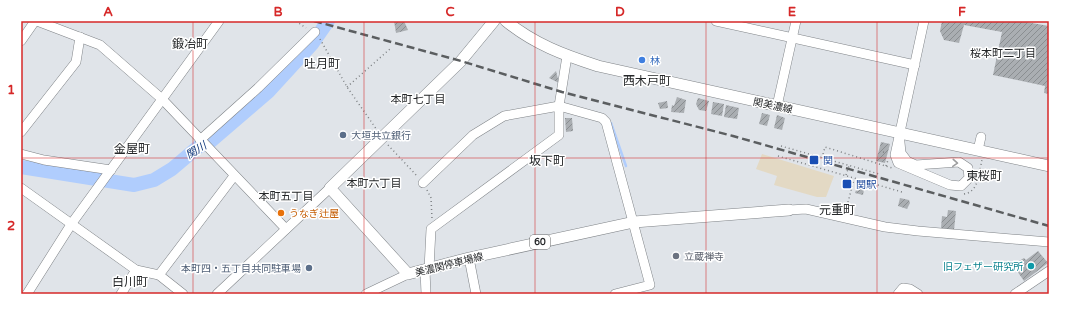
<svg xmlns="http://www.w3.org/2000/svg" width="1070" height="315" font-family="'Varela Round','Noto Sans JP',sans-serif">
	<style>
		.industrial { fill: #e3d9c4 }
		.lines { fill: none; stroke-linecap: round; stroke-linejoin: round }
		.stream { stroke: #b0cdfd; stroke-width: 2.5 }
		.river { stroke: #b0cdfd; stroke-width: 14 }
		.building { fill: url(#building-hatch) }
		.minor-casing { stroke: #7f8387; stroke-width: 10 }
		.major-casing { stroke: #7f8387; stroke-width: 12 }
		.path { stroke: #7d8083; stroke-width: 1.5; stroke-dasharray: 1 3; stroke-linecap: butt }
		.minor { stroke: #fff; stroke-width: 9 }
		.major { stroke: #fff; stroke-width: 11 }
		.rail { stroke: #5b5e60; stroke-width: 2.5; stroke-dasharray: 8 4; stroke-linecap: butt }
		.oneway { stroke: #9d9e9f }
		.grid { fill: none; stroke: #d62828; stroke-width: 1; stroke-opacity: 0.55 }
		.shop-dot { fill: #3f7fe0; stroke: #fff; stroke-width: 1.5 }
		.service-dot { fill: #5c6f8a; stroke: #fff; stroke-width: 1.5 }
		.transit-dot { fill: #1a4fb4; stroke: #fff; stroke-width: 1.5 }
		.food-dot { fill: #e8710a; stroke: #fff; stroke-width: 1.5 }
		.worship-dot { fill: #6b7280; stroke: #fff; stroke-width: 1.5 }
		.culture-dot { fill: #0f9aa8; stroke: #fff; stroke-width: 1.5 }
		.labels { text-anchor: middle; stroke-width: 3; stroke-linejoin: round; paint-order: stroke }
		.shield { fill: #fff; stroke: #666869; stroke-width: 1 }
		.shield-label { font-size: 9px; font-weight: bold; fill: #252729 }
		.shop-label { font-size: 10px; fill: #366cbe; stroke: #fff; text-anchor: start }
		.street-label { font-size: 10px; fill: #252729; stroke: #fff }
		.service-label { font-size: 10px; fill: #4e5e75; stroke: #fff; text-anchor: start }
		.transit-label { font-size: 10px; fill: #164399; stroke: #fff; text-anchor: start }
		.food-label { font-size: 10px; fill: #c56008; stroke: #fff; text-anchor: start }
		.worship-label { font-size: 10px; fill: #5b616d; stroke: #fff; text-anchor: start }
		.culture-label { font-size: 10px; fill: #0d838f; stroke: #fff; text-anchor: end }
		.neighbourhood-label { font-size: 11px; fill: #252729; stroke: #fff }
		.water-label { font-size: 11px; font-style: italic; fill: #10387b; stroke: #fff }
		.quarter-label { font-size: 12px; fill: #252729; stroke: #fff }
		.neatline { fill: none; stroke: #d62828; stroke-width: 1.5 }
		.grid-label { font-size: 13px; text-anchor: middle; font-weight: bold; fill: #d62828 }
	</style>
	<defs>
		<pattern id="building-hatch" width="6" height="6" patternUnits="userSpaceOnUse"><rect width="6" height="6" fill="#aaaeb2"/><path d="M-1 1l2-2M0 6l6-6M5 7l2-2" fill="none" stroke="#8a8e91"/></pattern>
	</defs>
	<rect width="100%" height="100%" fill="#e0e4e9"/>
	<polygon class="industrial" points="762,154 834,176 826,197 817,197 774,185 777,176 756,169"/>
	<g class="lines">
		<polyline class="stream" points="611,123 626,166"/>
		<polyline class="river" points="21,167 134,185 154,180 172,169 198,147 211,141 268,92 312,44 328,21"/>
	</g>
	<g class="building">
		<polygon points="394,21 404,21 408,30 396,33"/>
		<polygon points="942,21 1020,21 1049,26 1049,94 1044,93 1045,86 993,75 1002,32 964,25 959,43 944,40 940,31"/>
		<polygon points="556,71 559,83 549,78"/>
		<polygon points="677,97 686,100 684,113 671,112 672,105 674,106"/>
		<polygon points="698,98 709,101 706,111 699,110 696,104"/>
		<polygon points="667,101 668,108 660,109 658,103"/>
		<polygon points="713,102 724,104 722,116 711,114"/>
		<polygon points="726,105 739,108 737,119 724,117"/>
		<polygon points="762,113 770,115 767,126 759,124"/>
		<polygon points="777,115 785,118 782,130 774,128"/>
		<polygon points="565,118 572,118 573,131 566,132"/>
		<polygon points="881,142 890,144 885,163 876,161"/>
		<polygon points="857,187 864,189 863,195 855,193"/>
		<polygon points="900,198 909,200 910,203 907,209 898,206"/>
		<polygon points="948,210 956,211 954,230 941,228 942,216 947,217"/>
		<polygon points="1038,251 1048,263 1024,281 1015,268 1021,264 1019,261 1024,258 1026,260"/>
	</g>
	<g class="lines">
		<g class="minor-casing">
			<g id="minor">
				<polyline points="37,21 100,45 162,99 286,229"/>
				<polyline points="716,21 915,65"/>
				<polyline points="21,41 35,21"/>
				<polyline points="777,106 796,21"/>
				<polyline points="21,132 76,62 80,37"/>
				<polyline points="899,132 901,153 907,161 916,165 959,162 968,168 969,178 961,186 950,185 898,163 895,155 924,21"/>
				<polyline points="200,140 258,88 315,32"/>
				<polyline points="978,150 981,137"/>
				<polyline points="21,154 44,160 111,170"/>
				<polyline points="423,183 473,135 504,116 559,106 602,118 606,122 650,285 615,294"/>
				<polyline points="21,188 136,270 159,275 183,294"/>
				<polyline points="789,210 806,209 885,227 918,231 1049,242"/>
				<polyline points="469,258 476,294"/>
				<polyline points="429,269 431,229 559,135 559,106 567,56"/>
				<polyline points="425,270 426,294"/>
				<polyline points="159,275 234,176"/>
				<polyline points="27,294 72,223 219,21"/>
				<polyline points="121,294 136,270"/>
				<polyline points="217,294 330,188"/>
				<polyline points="366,294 408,274"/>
				<polyline points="898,294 903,288 910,289 918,294"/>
				<polyline points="1015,294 1049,271"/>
			</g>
		</g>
		<g class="major-casing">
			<g id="major">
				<polyline points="494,21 461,61 330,188 408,274 469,258 634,222 789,210"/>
				<path d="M 506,21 C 534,44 564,55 598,66 L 1049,166"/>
			</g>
		</g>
		<g class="path">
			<polyline points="296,21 306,28"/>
			<polyline points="320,39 347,87 377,130"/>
			<polyline points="347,87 391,48"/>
			<polyline points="388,145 418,177"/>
			<polyline points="781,146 879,174"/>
			<polyline points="883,152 887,153"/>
			<polyline points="778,156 902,192"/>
			<polyline points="822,158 825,147 892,168"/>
			<polyline points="886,166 888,160"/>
			<polyline points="846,175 849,166"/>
			<polyline points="427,190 431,198 432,219"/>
			<path d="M 964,194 C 979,192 979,172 982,160"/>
			<polyline points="846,210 854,179"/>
		</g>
		<use href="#minor" class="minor"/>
		<use href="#major" class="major"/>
		<polyline class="rail" points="314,21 461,61 562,92 733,136 1049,226"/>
	</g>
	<defs><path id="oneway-chevron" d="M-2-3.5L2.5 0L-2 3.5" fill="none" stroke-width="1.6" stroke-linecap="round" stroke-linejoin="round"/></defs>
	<use class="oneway" href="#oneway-chevron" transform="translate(955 163) rotate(4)"/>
	<path class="grid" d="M 193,21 L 193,294M 364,21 L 364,294M 535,21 L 535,294M 706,21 L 706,294M 877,21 L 877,294M 21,158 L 1049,158"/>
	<circle class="shop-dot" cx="642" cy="60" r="4"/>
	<g class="service-dot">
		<circle cx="343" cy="135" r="4"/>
		<circle cx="309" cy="268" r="4"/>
	</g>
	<g class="transit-dot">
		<rect x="809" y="155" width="10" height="10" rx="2"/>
		<rect x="842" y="179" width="10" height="10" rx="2"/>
	</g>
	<circle class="food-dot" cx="281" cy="213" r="4"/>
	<circle class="worship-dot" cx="676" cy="256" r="4"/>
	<circle class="culture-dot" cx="1031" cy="266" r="4"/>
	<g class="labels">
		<rect class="shield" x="530" y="235" width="20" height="14" rx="3"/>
		<g class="shield-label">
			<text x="540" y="245">60</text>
		</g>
		<g class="shop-label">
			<text x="650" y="64">林</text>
		</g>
		<g class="street-label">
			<text transform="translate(773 105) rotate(12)" y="4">関美濃線</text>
			<text transform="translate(449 264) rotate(-14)" y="4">美濃関停車場線</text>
		</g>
		<g class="service-label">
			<text x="351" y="139">大垣共立銀行</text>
			<text x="301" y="272" text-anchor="end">本町四・五丁目共同駐車場</text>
		</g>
		<g class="transit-label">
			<text x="823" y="164">関</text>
			<text x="856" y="188">関駅</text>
		</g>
		<g class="food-label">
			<text x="289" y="217">うなぎ辻屋</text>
		</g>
		<g class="worship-label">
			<text x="684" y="260">立蔵禅寺</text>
		</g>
		<g class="culture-label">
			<text x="1023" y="270">旧フェザー研究所</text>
		</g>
		<g class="neighbourhood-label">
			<text x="1003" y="57">桜本町二丁目</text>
			<text x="418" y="103">本町七丁目</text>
			<text x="374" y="187">本町六丁目</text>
			<text x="286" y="200">本町五丁目</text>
		</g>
		<g class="water-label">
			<text transform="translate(196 150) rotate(-32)" y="4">関川</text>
		</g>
		<g class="quarter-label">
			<text x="190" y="48">鍛冶町</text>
			<text x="322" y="68">吐月町</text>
			<text x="647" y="85">西木戸町</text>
			<text x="132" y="153">金屋町</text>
			<text x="547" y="165">坂下町</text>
			<text x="984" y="180">東桜町</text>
			<text x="837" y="214">元重町</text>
			<text x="130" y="286">白川町</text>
		</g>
	</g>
	<rect width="1070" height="315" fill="none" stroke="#ffffff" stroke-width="44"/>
	<rect x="22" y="22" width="1026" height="271" class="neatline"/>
	<g class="grid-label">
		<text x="108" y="16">A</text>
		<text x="278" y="16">B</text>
		<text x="450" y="16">C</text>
		<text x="620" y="16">D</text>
		<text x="792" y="16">E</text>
		<text x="962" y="16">F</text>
		<text x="11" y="94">1</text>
		<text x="11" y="230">2</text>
	</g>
</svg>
